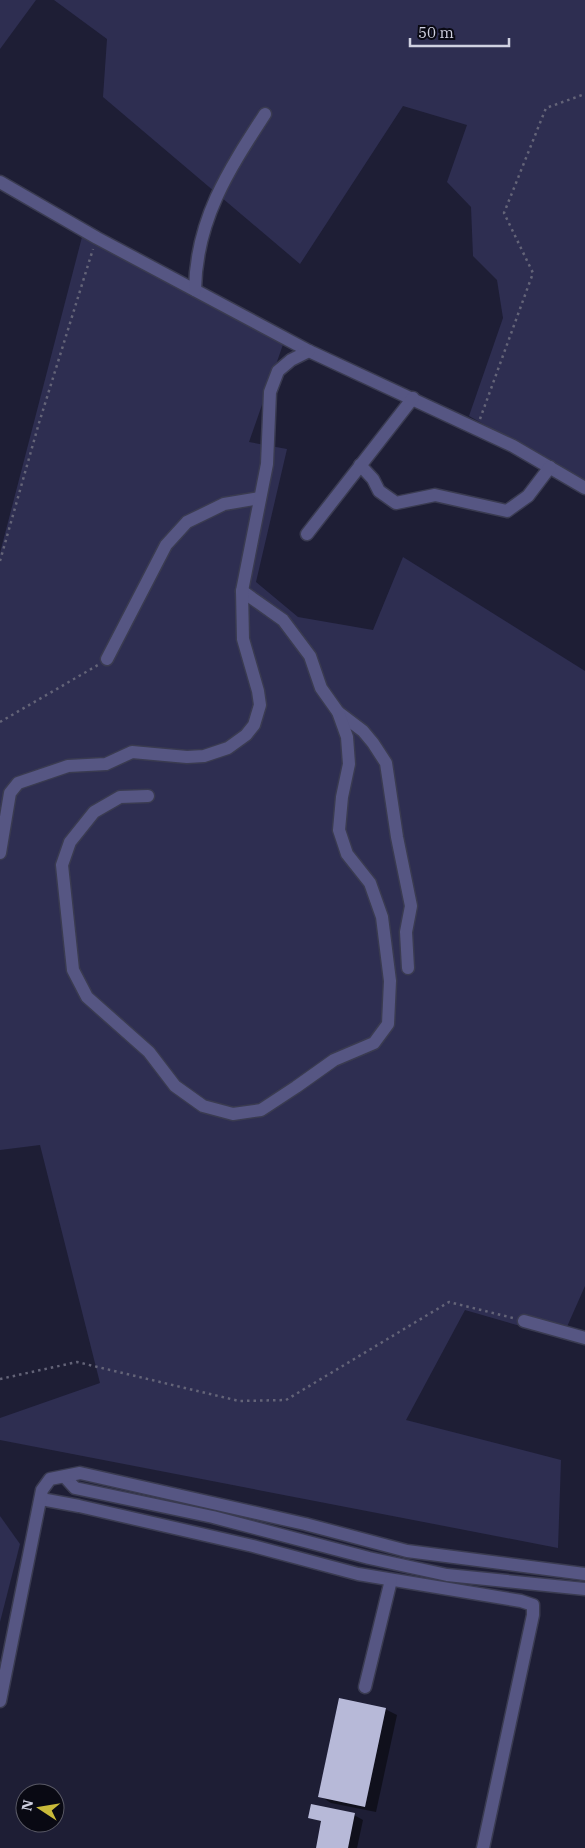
<svg xmlns="http://www.w3.org/2000/svg" width="585" height="1848" font-family="'IBM Plex Serif',serif">
	<style>
		.green { fill: #2e2e51 }
		.shadow { fill: #0007 }
		.building { fill: #b7b9d8 }
		.lines { fill: none; stroke-linecap: round; stroke-linejoin: round }
		.minor-casing { stroke: #3a3b51; stroke-width: 15 }
		.path { stroke: #646478; stroke-width: 2.5; stroke-dasharray: 2.5 4; stroke-linecap: butt }
		.minor { stroke: #565683; stroke-width: 12 }
	</style>
	<rect width="100%" height="100%" fill="#1e1e35"/>
	<g class="green">
		<polygon points="0,0 36,0 0,49"/>
		<polygon points="54,0 585,0 585,482 469,416 503,318 497,280 473,256 471,207 447,182 467,125 403,106 300,264 103,97 107,39"/>
		<polygon points="82,237 156,277 287,333 249,442 287,449 256,582 298,617 373,630 403,557 585,671 585,1286 562,1338 465,1310 406,1420 561,1460 558,1548 0,1440 0,1418 100,1383 40,1145 0,1150 0,553"/>
		<polygon points="0,1516 20,1544 0,1622"/>
	</g>
	<g class="shadow">
		<polygon points="385,1709 397,1715 376,1812 331,1803 320,1796"/>
		<polygon points="354,1815 363,1820 357,1848 319,1848 322,1822 309,1817"/>
	</g>
	<g class="building">
		<polygon points="339,1698 386,1708 365,1807 318,1797"/>
		<polygon points="311,1804 355,1813 348,1848 316,1848 321,1821 308,1818"/>
	</g>
	<g class="lines">
		<g class="minor-casing">
			<g id="minor">
				<polyline points="0,182 97,238 309,351 513,446 585,488"/>
				<path d="M 195,290 C 196,220 228,171 265,114"/>
				<polyline points="360,465 373,479 379,491 396,503 435,495 507,511 528,496 550,467"/>
				<polyline points="307,534 413,398"/>
				<polyline points="107,659 166,545 187,522 224,504 260,498"/>
				<polyline points="338,712 363,731 373,743 386,763 397,837 411,906 406,932 408,968"/>
				<polyline points="148,796 120,797 94,812 70,842 62,865 73,970 87,997 149,1052 175,1086 203,1106 233,1114 261,1110 296,1087 334,1060 374,1043 388,1024 390,981 382,917 370,883 347,854 339,830 342,797 349,764 347,737 338,712 321,688 310,656 283,620 242,591"/>
				<polyline points="0,853 10,793 18,783 68,766 106,764 132,752 187,757 204,756 228,748 246,735 254,725 260,705 258,691 243,639 242,591 267,464 270,392 278,371 291,360 309,351"/>
				<polyline points="524,1321 585,1338"/>
				<polyline points="65,1477 75,1488 213,1517 369,1558 447,1575 585,1589"/>
				<polyline points="41,1499 79,1506 253,1546 358,1574 521,1601 533,1605 533,1615 483,1848"/>
				<polyline points="365,1687 391,1580"/>
				<polyline points="0,1701 42,1490 50,1479 80,1473 305,1524 407,1551 585,1574"/>
			</g>
		</g>
		<g class="path">
			<polyline points="480,419 533,273 504,213 546,108 585,94"/>
			<polyline points="0,561 39,423 93,249"/>
			<polyline points="0,722 98,665"/>
			<polyline points="0,1379 77,1362 239,1401 286,1400 449,1302 513,1318"/>
		</g>
		<use href="#minor" class="minor"/>
	</g>
	<g transform="translate(40 1808) rotate(282)"><circle r="24" fill="#090913" stroke="#595965"/>
	<path d="M0-4L9 19L0 12L-9 19Z" fill="#c9ba3a"/>
	<text y="-8" font-size="14" font-weight="bold" text-anchor="middle" fill="#d0d1e1">N</text>
	</g>
	<path d="M410 38v8h99v-8" fill="none" stroke="#d0d1e1" stroke-width="2.5"/>
	<text x="418" y="38" font-size="15" fill="#d0d1e1" stroke="#090913" stroke-width="4" paint-order="stroke">50 m</text>
</svg>
